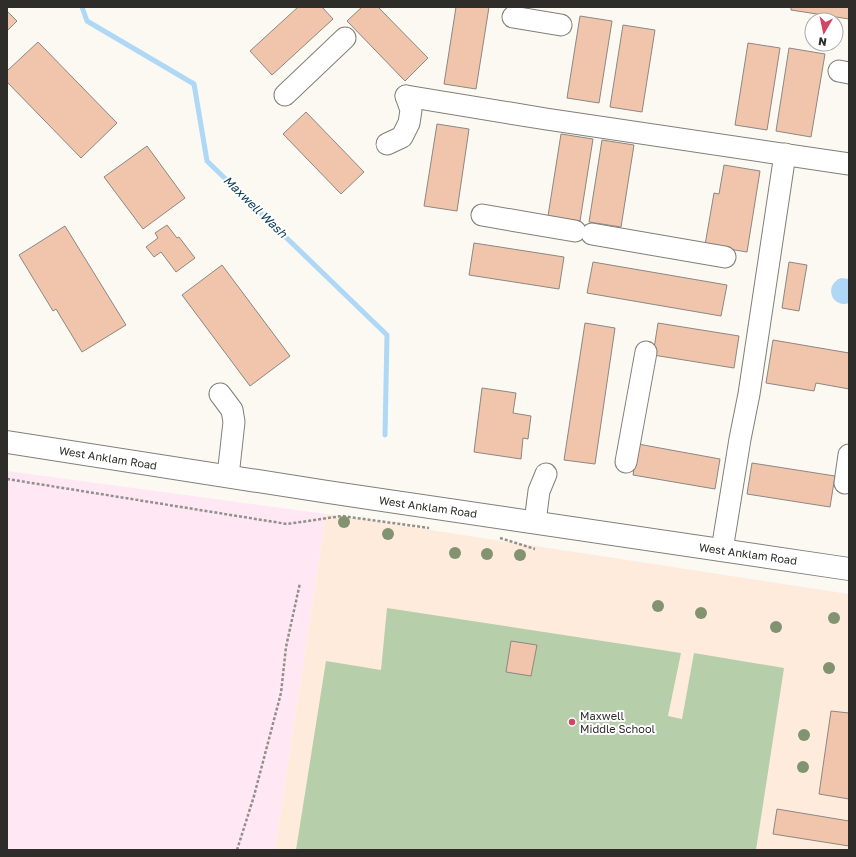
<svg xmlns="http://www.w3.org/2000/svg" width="856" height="857" font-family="'Golos Text',sans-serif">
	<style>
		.commercial { fill: #ffe8f4 }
		.education { fill: #ffebdb }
		.green { fill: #b6ceaa }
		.water { fill: #afd7f6 }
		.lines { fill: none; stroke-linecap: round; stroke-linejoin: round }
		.stream { stroke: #afd7f6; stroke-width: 5 }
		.building { fill: #f0c5ab; stroke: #8d8783 }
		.minor-casing { stroke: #817f79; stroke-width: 23 }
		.major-casing { stroke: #817f79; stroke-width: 24 }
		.path { stroke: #92908b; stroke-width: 2.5; stroke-dasharray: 3 2; stroke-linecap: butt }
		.minor { stroke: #fff; stroke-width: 21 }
		.major { stroke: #fff; stroke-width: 22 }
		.tree { fill: #829371 }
		.poi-dot { fill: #d34465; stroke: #fff; stroke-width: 1.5 }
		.labels { text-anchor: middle; stroke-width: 4; stroke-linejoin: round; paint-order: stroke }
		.street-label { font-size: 11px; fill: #2e2d2a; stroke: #fff }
		.poi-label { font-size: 11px; fill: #2e2d2a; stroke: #fff; text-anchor: start }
		.water-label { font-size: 12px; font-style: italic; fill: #053856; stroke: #fff }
	</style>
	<rect width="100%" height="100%" fill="#fbf9f2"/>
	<polygon class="commercial" points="7,471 326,514 275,850 7,850"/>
	<polygon class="education" points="326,514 849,594 849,850 275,850"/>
	<polygon class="green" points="387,608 681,653 668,716 682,719 694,653 784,668 756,850 296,850 326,661 381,670"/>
	<path class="water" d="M 841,278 L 849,279 L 849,303 C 832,309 823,285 841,278 Z"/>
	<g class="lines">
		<polyline class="stream" points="82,7 87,21 194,84 207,161 387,335 385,435"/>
	</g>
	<g class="building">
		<polygon points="298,7 322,7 333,19 272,75 250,51"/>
		<polygon points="362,7 378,7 428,58 405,81 347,21"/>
		<polygon points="456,7 489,7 476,89 444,84"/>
		<polygon points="791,7 849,7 849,19 791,10"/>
		<polygon points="7,11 17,21 7,31"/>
		<polygon points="580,16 612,21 599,103 567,98"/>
		<polygon points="623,25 655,30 642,112 610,107"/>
		<polygon points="38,42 117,123 81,158 7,82 7,71"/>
		<polygon points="748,43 780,48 767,130 735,125"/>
		<polygon points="789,48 825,54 811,137 776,131"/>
		<polygon points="306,112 364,172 341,194 283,134"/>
		<polygon points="437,124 469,129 457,211 424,206"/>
		<polygon points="561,134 593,139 580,221 548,216"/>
		<polygon points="602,140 634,145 621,227 589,222"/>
		<polygon points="147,146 185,198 143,229 104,177"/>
		<polygon points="724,165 760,171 747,252 705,245 714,193 719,194"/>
		<polygon points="167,225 177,238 179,237 195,258 176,272 161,252 154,257 146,247 158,238 155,233"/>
		<polygon points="65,226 126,325 82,352 56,309 53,311 19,255"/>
		<polygon points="474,243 564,257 559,289 469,275"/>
		<polygon points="593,262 727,285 721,316 587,293"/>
		<polygon points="789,262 807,265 799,311 782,308"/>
		<polygon points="222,265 290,356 250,386 182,295"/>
		<polygon points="585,323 615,328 595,464 564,460"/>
		<polygon points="658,323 739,336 734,368 653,355"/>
		<polygon points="773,340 849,353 849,389 816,383 814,391 766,383"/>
		<polygon points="482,388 516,393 513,413 531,416 528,439 523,438 521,459 474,452"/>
		<polygon points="638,444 720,459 715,489 633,475"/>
		<polygon points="752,463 835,476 830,507 747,494"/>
		<polygon points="511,641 537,645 531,676 506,672"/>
		<polygon points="831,711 849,713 849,799 819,794"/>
		<polygon points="777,809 849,821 849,846 773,834"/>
	</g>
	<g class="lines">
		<g class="minor-casing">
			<g id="minor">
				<polyline points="513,17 561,25"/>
				<polyline points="839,71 849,73"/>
				<polyline points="285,95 345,38"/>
				<polyline points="406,96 546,119 849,164"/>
				<polyline points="387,144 402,137 409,123 411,110 406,96"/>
				<polyline points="482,215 575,231"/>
				<polyline points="592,234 725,257"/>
				<polyline points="220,394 232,410 234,422 228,476"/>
				<polyline points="626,462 646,352"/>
				<polyline points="845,483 849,455"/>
				<polyline points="535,522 539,491 546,474"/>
				<polyline points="722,550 740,439 749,394 785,154"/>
			</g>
		</g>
		<g class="major-casing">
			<polyline id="major" points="7,442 328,492 849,569"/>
		</g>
		<g class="path">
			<polyline points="7,479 287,524 342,516 429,528"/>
			<polyline points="500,538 535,549"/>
			<polyline points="237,850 254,796 281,693 286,647 300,583"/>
		</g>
		<use href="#minor" class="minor"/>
		<use href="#major" class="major"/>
	</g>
	<g class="tree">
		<circle cx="344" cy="522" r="6"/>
		<circle cx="388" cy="534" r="6"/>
		<circle cx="455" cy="553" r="6"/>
		<circle cx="487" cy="554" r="6"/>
		<circle cx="520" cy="555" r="6"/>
		<circle cx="658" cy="606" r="6"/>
		<circle cx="701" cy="613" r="6"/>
		<circle cx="834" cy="618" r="6"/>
		<circle cx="776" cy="627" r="6"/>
		<circle cx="829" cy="668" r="6"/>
		<circle cx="804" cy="735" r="6"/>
		<circle cx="803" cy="767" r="6"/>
	</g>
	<circle class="poi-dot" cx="572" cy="722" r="4"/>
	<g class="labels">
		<g class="street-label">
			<text transform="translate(108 458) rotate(9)" y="4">West Anklam Road</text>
			<text transform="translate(428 507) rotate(8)" y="4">West Anklam Road</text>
			<text transform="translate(748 554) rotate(8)" y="4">West Anklam Road</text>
		</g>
		<g class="poi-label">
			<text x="580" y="720">Maxwell<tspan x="580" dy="13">Middle School</tspan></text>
		</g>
		<g class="water-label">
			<text transform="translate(255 207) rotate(44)" y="4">Maxwell Wash</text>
		</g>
	</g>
	<rect width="856" height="857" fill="none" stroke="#2e2d2a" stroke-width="16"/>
	<g transform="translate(824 32) rotate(189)"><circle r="19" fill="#ffffff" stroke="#ababaa"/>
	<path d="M0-3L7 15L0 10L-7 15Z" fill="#d34465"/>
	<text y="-6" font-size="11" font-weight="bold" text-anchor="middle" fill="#2e2d2a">N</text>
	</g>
</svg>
